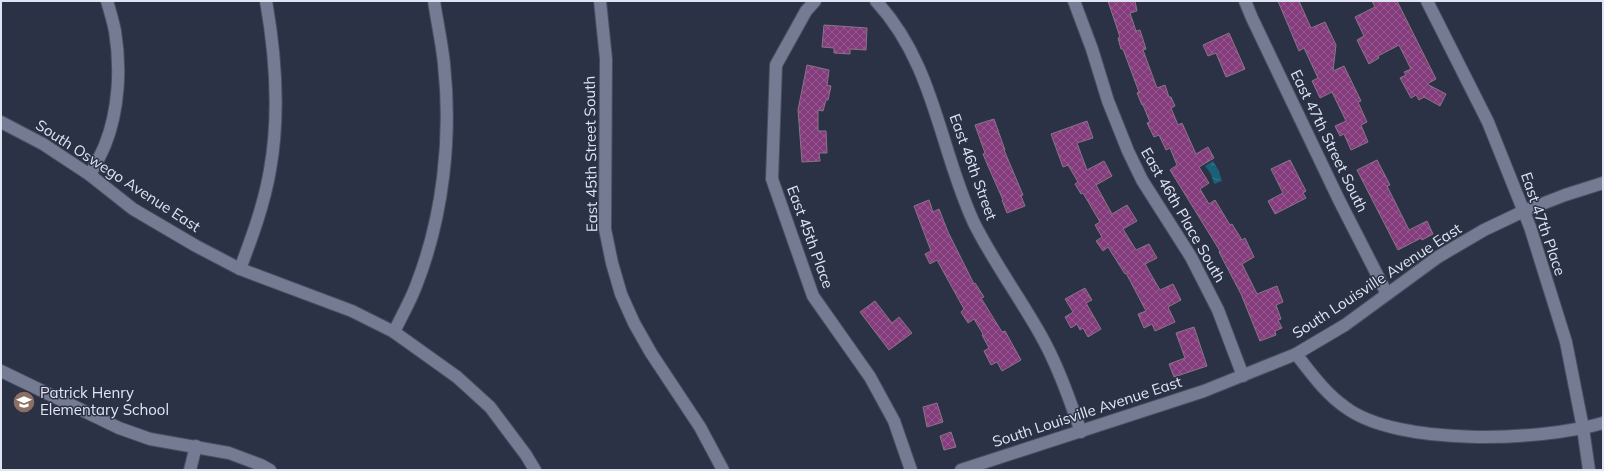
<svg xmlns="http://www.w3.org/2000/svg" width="1604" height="471" font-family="Mulish,sans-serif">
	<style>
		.water { fill: url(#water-ripples) }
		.building { fill: url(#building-cross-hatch); stroke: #8a7586 }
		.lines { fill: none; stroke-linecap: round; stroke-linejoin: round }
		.minor-casing { stroke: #494e60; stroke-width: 14 }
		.minor { stroke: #747b92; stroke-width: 12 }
		.labels { text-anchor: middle; stroke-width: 3; stroke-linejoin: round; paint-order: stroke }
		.street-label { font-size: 15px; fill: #e1e5f3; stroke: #2c3246 }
		.poi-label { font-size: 15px; fill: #e1e5f3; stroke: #2c3246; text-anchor: start }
	</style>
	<defs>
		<pattern id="water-ripples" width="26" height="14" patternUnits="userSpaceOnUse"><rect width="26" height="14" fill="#186177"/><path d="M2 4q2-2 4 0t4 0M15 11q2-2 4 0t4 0" fill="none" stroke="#39788b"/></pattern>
		<pattern id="building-cross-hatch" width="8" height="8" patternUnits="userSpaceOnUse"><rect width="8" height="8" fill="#843c7c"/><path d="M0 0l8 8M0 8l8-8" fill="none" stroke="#95588f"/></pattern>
	</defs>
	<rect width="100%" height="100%" fill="#2c3246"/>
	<polygon class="water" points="1213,161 1219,171 1222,181 1214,184 1211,174 1205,166"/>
	<g class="building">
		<polygon points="1108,1 1135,1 1137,11 1130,13 1136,31 1140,30 1146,49 1143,50 1157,88 1165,85 1169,97 1171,97 1175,106 1171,108 1178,125 1182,123 1196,154 1208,147 1214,158 1199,167 1209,183 1200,189 1209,204 1215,200 1230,225 1232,224 1242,240 1245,238 1254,257 1242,264 1257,294 1277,286 1283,302 1276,305 1281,319 1278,320 1282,328 1275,331 1276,335 1260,341 1241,294 1219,252 1220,251 1170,170 1177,165 1170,148 1166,150 1159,135 1154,137 1147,123 1150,122 1143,105 1142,105 1137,93 1139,92 1123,49 1121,49 1118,38 1120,37"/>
		<polygon points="1278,1 1299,1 1311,28 1325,22 1336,45 1333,71 1344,66 1361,101 1358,102 1367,122 1361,125 1368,142 1351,150 1344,134 1340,136 1335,126 1346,121 1332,92 1320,98 1312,81 1318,78 1304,48 1299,51"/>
		<polygon points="1372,1 1397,1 1436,79 1427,84 1446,94 1440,106 1424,97 1419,100 1416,95 1411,98 1400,78 1406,75 1404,72 1411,69 1399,45 1378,56 1379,58 1369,64 1357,40 1364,36 1355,17 1375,7"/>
		<polygon points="824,25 867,28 866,50 850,49 850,54 834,53 834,48 822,47"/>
		<polygon points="1229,33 1245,69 1226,77 1216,53 1208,56 1203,45"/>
		<polygon points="807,65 829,70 827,85 831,86 828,100 826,100 823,111 818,110 818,131 826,131 827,153 819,153 820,161 802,162 798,110"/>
		<polygon points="994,119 1005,150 1004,150 1023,195 1021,196 1025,206 1007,213 1002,200 1003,200 988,166 983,154 985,153 975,125"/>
		<polygon points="1087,121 1093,138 1077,143 1087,170 1104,161 1112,176 1096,185 1112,214 1127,205 1137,221 1123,229 1136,250 1149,244 1157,258 1145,264 1160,290 1173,284 1181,300 1168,307 1175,322 1155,331 1152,324 1144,328 1138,314 1146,311 1126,273 1125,274 1108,247 1103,251 1096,241 1102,237 1095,225 1100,222 1083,193 1081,194 1075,184 1078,182 1068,165 1063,167 1051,134"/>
		<polygon points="1290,160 1306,191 1303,193 1306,198 1275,214 1268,201 1283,193 1271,169"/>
		<polygon points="1377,160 1390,185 1387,186 1409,230 1427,221 1433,234 1422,240 1421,238 1398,250 1357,170"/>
		<polygon points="929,200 933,212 939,209 948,232 974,284 975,283 984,297 981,298 1002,332 1005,331 1021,360 1002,371 997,362 991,365 984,351 989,348 982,335 983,334 974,319 968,323 961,312 964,309 937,260 930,264 925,254 931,251 914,206"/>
		<polygon points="1085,288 1092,300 1086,303 1101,329 1088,337 1083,328 1080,330 1077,324 1071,328 1065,317 1073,312 1065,299"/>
		<polygon points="875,301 892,323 899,317 912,333 889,350 860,312"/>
		<polygon points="1194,327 1207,366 1174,377 1169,364 1185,358 1176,333"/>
		<polygon points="937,403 943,422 927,427 923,407"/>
		<polygon points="951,432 956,447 944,450 940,436"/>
	</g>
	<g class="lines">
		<g class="minor-casing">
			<g id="minor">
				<polyline points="600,1 606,59 605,229 612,263 621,294 634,323 651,353 700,427 723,470"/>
				<polyline points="815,1 806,11 776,65 772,179 813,296 870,377 894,421 911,470"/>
				<path d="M 876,1 C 935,65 939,148 974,223 C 993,261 1018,295 1039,332 C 1057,363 1069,398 1081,432"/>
				<polyline points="1074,1 1092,49 1108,101 1128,151 1142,180 1191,257 1218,310 1243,376"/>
				<polyline points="1245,1 1252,18 1339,200 1387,294"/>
				<polyline points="1427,1 1488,122 1530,227 1566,342 1583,428 1589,470"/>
				<polyline points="1,122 43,144 90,175 133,209 196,246 240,269 352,311 394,332 457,377 490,407 526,455 535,470"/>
				<path d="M 90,175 C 95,165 101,155 105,145 C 119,110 121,68 115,31 C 113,21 110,11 107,1"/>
				<path d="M 240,269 C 252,237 264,205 270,170 C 280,114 276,57 266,1"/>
				<path d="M 394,332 C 401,317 410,302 416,286 C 443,217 452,138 444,64 C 442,43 437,22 434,1"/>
				<path d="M 1296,354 C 1311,373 1325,393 1345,407 C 1398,447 1541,441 1603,423"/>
				<polyline points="1,371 119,428 150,439 229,453 261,465 270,470"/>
				<polyline points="190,470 196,446"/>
				<polyline points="961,470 1204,391 1296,354 1345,325 1438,257 1484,230 1524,211 1565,195 1603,183"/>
			</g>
		</g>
		<use href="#minor" class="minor"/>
	</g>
	<defs>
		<g id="school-disc" transform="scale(1.15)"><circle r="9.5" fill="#8d6e63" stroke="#2c3246"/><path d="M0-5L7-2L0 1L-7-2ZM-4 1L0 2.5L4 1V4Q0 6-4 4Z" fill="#fff"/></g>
	</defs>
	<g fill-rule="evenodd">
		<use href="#school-disc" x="24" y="402"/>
	</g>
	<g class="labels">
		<g class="street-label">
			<text transform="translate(1329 141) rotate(64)" y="5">East 47th Street South</text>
			<text transform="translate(591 154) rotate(-91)" y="5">East 45th Street South</text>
			<text transform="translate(973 167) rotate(70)" y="5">East 46th Street</text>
			<text transform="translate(118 176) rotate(33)" y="5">South Oswego Avenue East</text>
			<text transform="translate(1183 215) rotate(60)" y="5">East 46th Place South</text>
			<text transform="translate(1543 224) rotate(71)" y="5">East 47th Place</text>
			<text transform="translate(810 237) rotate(70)" y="5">East 45th Place</text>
			<text transform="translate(1377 281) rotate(-33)" y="5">South Louisville Avenue East</text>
			<text transform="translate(1087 412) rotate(-18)" y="5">South Louisville Avenue East</text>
		</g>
		<g class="poi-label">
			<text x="40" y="398">Patrick Henry<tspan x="40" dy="17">Elementary School</tspan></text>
		</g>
	</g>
	<rect width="1604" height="471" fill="none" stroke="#e1e5f3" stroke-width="4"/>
</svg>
